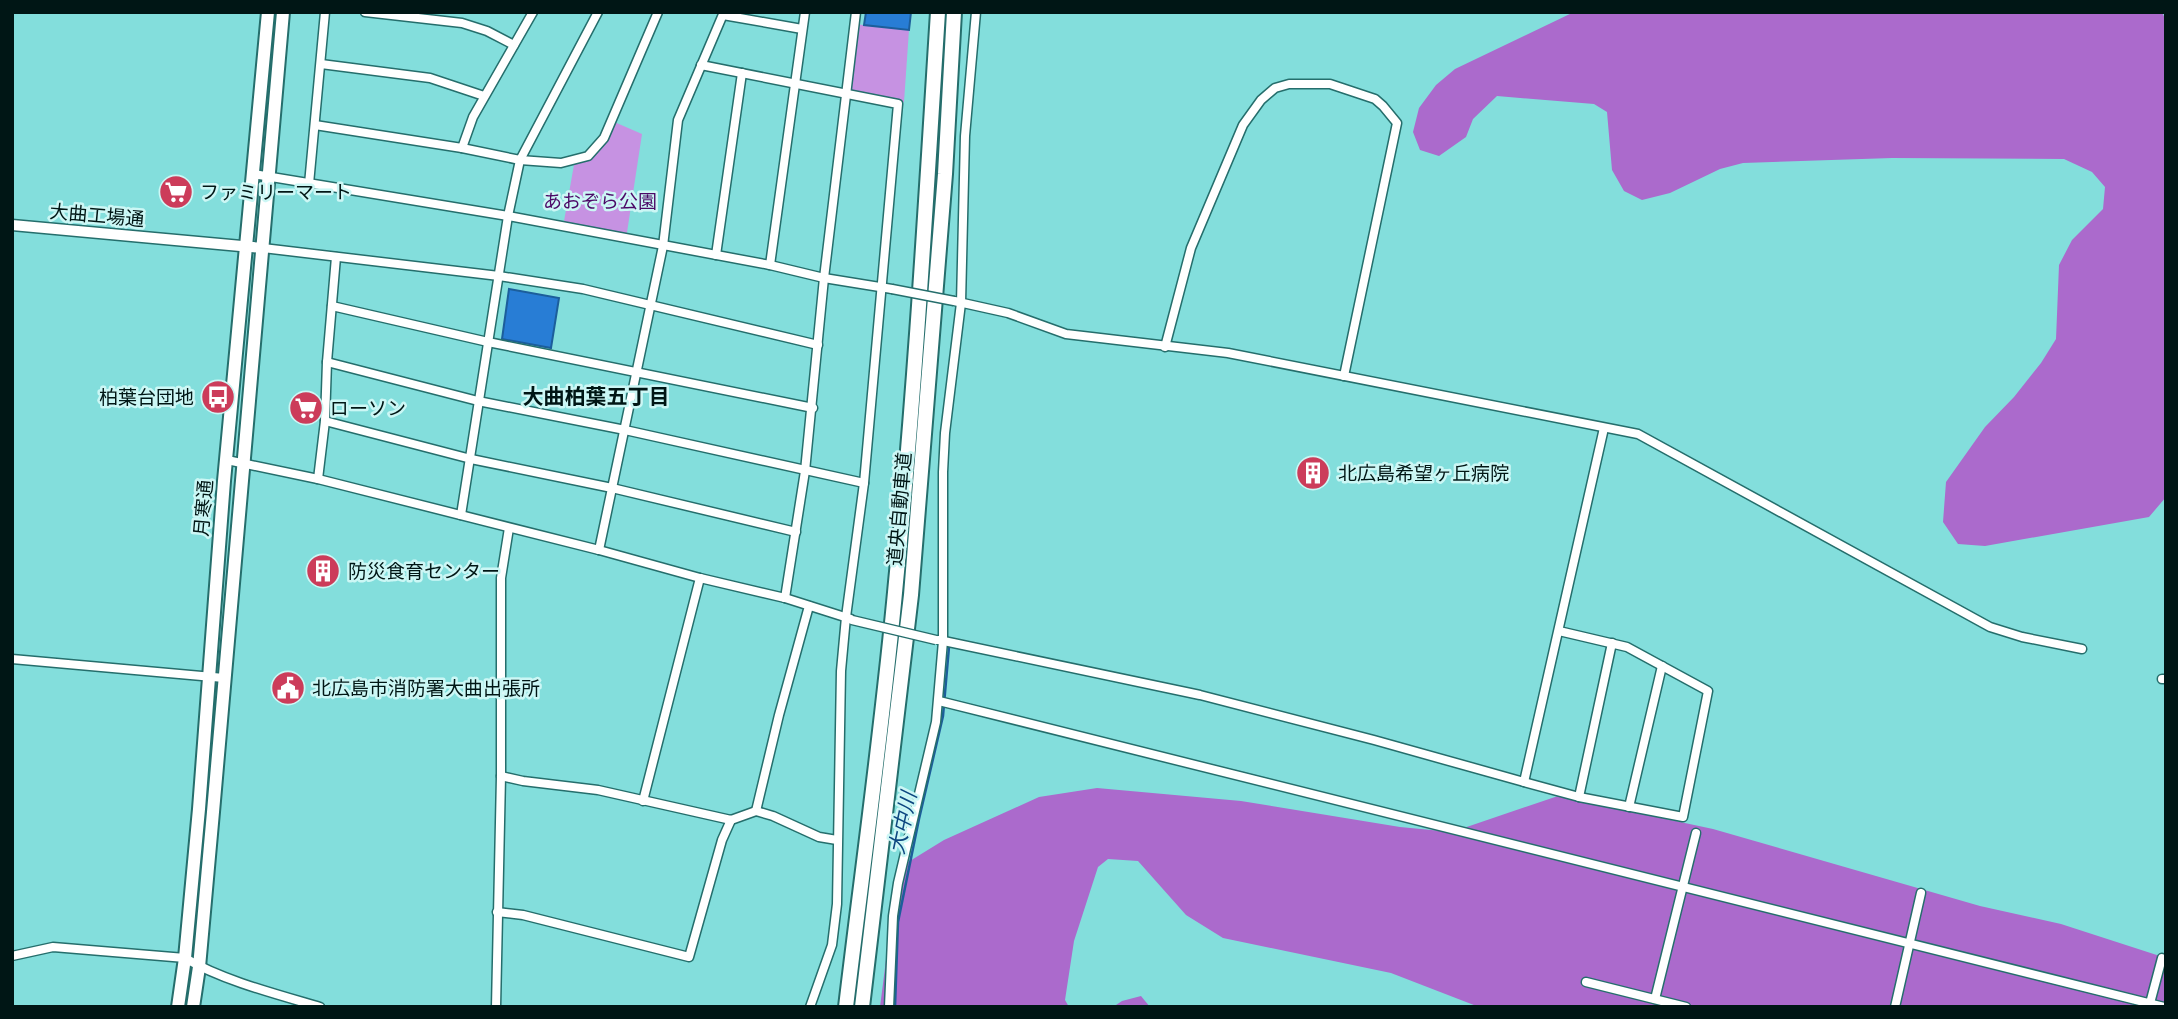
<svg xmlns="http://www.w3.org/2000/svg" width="2178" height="1019" font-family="Signika,'Noto Sans JP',sans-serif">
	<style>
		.green { fill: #c692e2 }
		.forest { fill: #ab6acc }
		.water { fill: #287dd5; stroke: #1c5e9b; stroke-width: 2 }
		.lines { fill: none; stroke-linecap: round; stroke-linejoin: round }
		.stream { stroke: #1c5e9b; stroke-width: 2.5 }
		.minor-casing { stroke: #256e6c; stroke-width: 11 }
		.tertiary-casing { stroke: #256e6c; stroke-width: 13 }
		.trunk-casing { stroke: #256e6c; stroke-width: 16 }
		.motorway-casing { stroke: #256e6c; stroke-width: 18 }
		.minor { stroke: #fff; stroke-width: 8 }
		.tertiary { stroke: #fff; stroke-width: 10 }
		.trunk { stroke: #fff; stroke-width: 12 }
		.motorway { stroke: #fff; stroke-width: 14 }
		.minor-bridge-casing { stroke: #256e6c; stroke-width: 11; stroke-linecap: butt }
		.minor-bridge { stroke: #fff; stroke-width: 8 }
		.labels { text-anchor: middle; stroke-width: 5; stroke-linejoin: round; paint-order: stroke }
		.poi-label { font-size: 19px; fill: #001615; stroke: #ccf7f5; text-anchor: start }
		.park-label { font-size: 19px; fill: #4c0967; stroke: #ccf7f5 }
		.street-label { font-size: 19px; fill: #001615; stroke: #ccf7f5 }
		.neighbourhood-label { font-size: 21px; font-weight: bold; fill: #001615; stroke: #ccf7f5 }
		.water-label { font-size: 21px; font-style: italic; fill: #0d4780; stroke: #ccf7f5 }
	</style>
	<rect width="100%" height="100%" fill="#83dedc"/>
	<g class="green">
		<polygon points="854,24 909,30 904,102 898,104 846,92"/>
		<polygon points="612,121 642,134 626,239 563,227 575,159 588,156"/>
	</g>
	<g class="forest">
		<polygon points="1574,12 2162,12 2166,21 2166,497 2149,517 1985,546 1958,544 1943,522 1946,482 1985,427 2014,397 2041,363 2056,339 2059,265 2072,240 2103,209 2105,187 2092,172 2064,159 1892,158 1743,163 1720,169 1670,193 1642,200 1624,191 1612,170 1607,112 1594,104 1497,96 1473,119 1466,137 1439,156 1420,150 1413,132 1419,108 1436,85 1455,69"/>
		<polygon points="1097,788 1241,801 1400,827 1452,832 1558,796 1713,829 1980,906 2061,924 2166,958 2166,1007 1479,1007 1391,973 1223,938 1186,915 1138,861 1108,859 1098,867 1074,941 1065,1000 1069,1007 880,1007 893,905 905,864 944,840 1039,797"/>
		<polygon points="1141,996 1150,1007 1113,1007 1122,1001"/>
	</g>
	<g class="water">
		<polygon points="866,12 911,12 909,30 864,25"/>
		<polygon points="509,289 559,298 551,348 502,339"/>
	</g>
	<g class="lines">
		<polyline class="stream" points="895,1007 898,922 919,819 943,716 949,647"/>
		<g class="minor-casing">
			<g id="minor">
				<polyline points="365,12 462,23 487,31 514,45"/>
				<polyline points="723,15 802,29"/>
				<polyline points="321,64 430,78 484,96"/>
				<polyline points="701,65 898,104 864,483 846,617 841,671 837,904 832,945 810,1007"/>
				<polyline points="315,125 462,148 520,160 561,163 588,156 604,138 658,12"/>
				<polyline points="462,148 473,117 533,12"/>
				<polyline points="253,174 508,216 770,265 824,278 892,289"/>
				<polyline points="309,184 325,12"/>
				<polyline points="263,248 499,276 583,289 818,345"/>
				<polyline points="716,255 742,73"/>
				<polyline points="770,265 805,12"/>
				<polyline points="954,301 1008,313 1066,334 1228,353 1638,434 1990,627 2022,637 2082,649"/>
				<polyline points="332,306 488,342 813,408"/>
				<polyline points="1165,347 1191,248 1243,125 1261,100 1275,88 1289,84 1330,84 1375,99 1383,106 1397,123 1344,376"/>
				<polyline points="327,362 478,401 625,430 864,483"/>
				<polyline points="325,421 471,459 612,488 796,532"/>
				<polyline points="227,460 318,479 599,550 700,578 785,598 851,619"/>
				<polyline points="318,479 325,421 327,362 336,257"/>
				<polyline points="461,515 508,216 520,160 598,12"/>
				<polyline points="599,550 663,246 678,120 724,12"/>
				<polyline points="785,598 805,471 824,278 856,12"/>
				<polyline points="939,640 1200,695 1374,740 1524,782 1604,428"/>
				<polyline points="12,659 224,678"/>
				<polyline points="2162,679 2166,679"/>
				<polyline points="939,701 2164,1007"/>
				<polyline points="501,776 523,781 598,790 731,820 756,811 773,816 819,837 837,840"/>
				<polyline points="1524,782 1579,797 1683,817 1708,691 1627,647 1559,631"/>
				<polyline points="1579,797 1612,643"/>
				<polyline points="643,801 700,578"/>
				<polyline points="1629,807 1662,666"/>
				<polyline points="756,811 779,715 809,606"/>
				<polyline points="497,912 523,915 689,957 722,840 731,820"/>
				<path d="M 12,956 L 53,947 L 185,958 C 221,980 279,995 320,1007"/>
				<polyline points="1586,982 1686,1007"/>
				<polyline points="1655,999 1696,833"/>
				<polyline points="496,1007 501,776 501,578 509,528"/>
				<polyline points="889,1007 893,916 898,883 936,722 943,641 943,472 945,433 961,303 965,136 976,12"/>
				<polyline points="1895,1007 1921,893"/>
				<polyline points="2149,1007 2162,958"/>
			</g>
		</g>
		<g class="tertiary-casing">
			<polyline id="tertiary" points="12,225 263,248"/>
		</g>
		<g class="trunk-casing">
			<g id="trunk">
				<polyline points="178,1007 185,958 199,809 224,481 268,12"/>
				<polyline points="193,1007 199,967 213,812 283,12"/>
			</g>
		</g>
		<g class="motorway-casing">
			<g id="motorway">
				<path d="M 846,1007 C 863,865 883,724 896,582 C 915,392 926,202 938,12"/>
				<polyline points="862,1007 911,595 945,174 954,12"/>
			</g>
		</g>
		<use href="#minor" class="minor"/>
		<use href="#tertiary" class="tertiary"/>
		<use href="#trunk" class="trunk"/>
		<use href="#motorway" class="motorway"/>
		<g class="minor-bridge-casing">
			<g id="minor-bridge">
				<polyline points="892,289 954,301"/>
				<polyline points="852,620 936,640"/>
			</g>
		</g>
		<use href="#minor-bridge" class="minor-bridge"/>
	</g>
	<defs>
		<g id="supermarket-disc" transform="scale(1.75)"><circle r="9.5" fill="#cc3c5a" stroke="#ccf7f5"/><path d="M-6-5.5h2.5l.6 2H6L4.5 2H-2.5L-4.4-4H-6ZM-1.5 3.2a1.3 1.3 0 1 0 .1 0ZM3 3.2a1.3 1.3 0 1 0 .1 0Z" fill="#fff"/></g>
		<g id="bus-disc" transform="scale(1.75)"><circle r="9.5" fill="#cc3c5a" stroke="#ccf7f5"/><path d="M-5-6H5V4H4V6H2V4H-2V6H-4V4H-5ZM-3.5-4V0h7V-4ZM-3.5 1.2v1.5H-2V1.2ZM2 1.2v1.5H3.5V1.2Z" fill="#fff"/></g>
		<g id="building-disc" transform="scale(1.75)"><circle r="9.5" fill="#cc3c5a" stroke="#ccf7f5"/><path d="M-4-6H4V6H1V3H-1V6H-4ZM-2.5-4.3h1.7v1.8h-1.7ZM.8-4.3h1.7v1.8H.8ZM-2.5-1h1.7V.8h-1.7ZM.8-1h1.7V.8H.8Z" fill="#fff"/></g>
		<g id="civic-disc" transform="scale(1.75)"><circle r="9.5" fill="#cc3c5a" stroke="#ccf7f5"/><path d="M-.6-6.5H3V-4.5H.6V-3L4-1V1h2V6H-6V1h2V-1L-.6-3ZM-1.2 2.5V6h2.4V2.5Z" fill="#fff"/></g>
	</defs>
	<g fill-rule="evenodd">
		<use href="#supermarket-disc" x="176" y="192"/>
		<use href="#bus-disc" x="218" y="397"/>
		<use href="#supermarket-disc" x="306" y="408"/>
		<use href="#building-disc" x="1313" y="473"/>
		<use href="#building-disc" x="323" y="571"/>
		<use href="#civic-disc" x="288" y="688"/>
	</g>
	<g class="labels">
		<g class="poi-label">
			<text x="200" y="199">ファミリーマート</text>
			<text x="194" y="404" text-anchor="end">柏葉台団地</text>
			<text x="330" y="415">ローソン</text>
			<text x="1338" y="480">北広島希望ヶ丘病院</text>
			<text x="348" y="578">防災食育センター</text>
			<text x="312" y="695">北広島市消防署大曲出張所</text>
		</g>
		<g class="park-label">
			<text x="600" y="208">あおぞら公園</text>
		</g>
		<g class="street-label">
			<text transform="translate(97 215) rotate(5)" y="7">大曲工場通</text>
			<text transform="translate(203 508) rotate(-85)" y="7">月寒通</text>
			<text transform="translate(899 509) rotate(-85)" y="7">道央自動車道</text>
		</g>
		<g class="neighbourhood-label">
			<text x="596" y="404">大曲柏葉五丁目</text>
		</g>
		<g class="water-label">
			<text transform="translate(903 823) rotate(-78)" y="7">大中川</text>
		</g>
	</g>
	<rect width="2178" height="1019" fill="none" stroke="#001615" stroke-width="28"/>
</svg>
